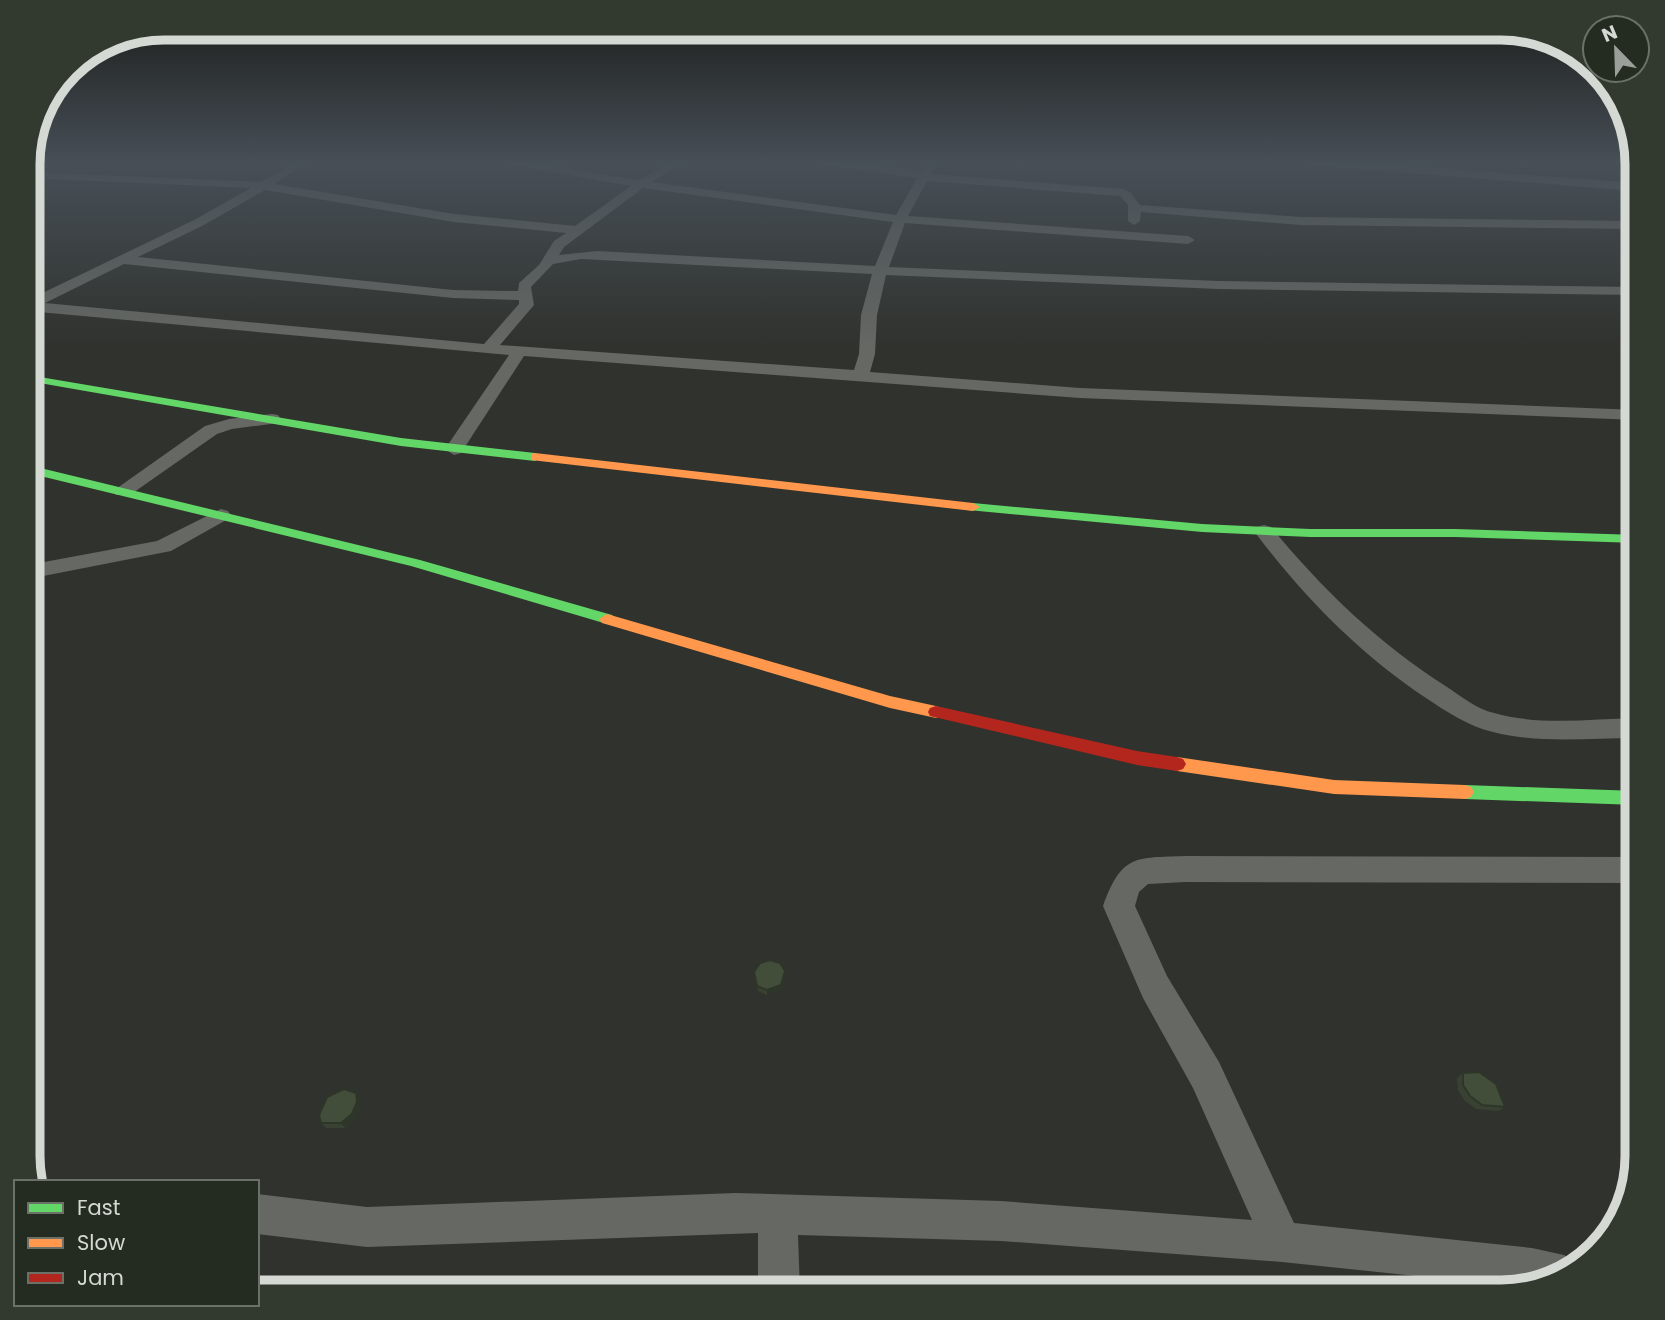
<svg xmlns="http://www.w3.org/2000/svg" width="1665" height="1320" font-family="Poppins,sans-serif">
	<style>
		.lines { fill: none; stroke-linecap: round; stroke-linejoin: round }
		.street { fill: #656863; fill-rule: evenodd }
		.fast { fill: #63d668; fill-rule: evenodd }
		.slow { fill: #ff974d; fill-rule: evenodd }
		.jam { fill: #b3261e; fill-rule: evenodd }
		.wall { fill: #394232 }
		.shaded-wall { fill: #2e3629 }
		.building { fill: #424d3a; stroke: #2e3629; stroke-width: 2 }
		.rim { fill: none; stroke: #d5d9d3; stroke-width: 9 }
	</style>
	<rect width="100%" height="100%" fill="#2f322d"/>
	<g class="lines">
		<g class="street">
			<path d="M 296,162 L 310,162 L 274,184 L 454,214 L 575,226 L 631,186 L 497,162 L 525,162 L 639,180 L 672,162 L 686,162 L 652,182 L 896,215 L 917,178 L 822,165 L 817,162 L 851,162 L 922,171 L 928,162 L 936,162 L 931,174 L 1123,189 L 1131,193 L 1140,205 L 1301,217 L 1637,221 L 1637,229 L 1301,225 L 1141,212 L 1140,221 L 1134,225 L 1128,221 L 1128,205 L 1120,196 L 927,181 L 908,216 L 1188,236 L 1195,240 L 1188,244 L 905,223 L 889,267 L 1219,281 L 1637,287 L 1637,295 L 1219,289 L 886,275 L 877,315 L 875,354 L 870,372 L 1080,388 L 1637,410 L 1637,420 L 1080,398 L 524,356 L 461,453 L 454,455 L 445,449 L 509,355 L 28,311 L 28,300 L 194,220 L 251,188 L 28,178 L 28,172 L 261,182 ZM 643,188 L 893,222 L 875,266 L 597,251 L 559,255 L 564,247 ZM 265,190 L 454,222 L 566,233 L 554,241 L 539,265 L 519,283 L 518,291 L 453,290 L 138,257 L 202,226 ZM 581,259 L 872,274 L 861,315 L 859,354 L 854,370 L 500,345 L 534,305 L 531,287 L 553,264 ZM 124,264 L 453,298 L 519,300 L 519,304 L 484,344 L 45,303 Z"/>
			<polygon points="1302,162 1356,162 1637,183 1637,191 1307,165"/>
			<polygon points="272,414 278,415 281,419 278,423 232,429 217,434 130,495 116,495 113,491 205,426 229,419"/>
			<polygon points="221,509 228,511 231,515 228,519 171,551 28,579 28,565 157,541"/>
			<path d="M 1264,525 L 1271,527 C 1322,589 1379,644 1447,687 C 1462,697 1477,709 1494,713 C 1539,726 1591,719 1637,718 L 1637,738 C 1589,738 1539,744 1493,732 C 1468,726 1447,712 1426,698 C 1360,654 1305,598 1257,535 L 1253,531 L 1257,527 Z"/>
			<path d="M 1185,856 L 1637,857 L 1637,883 L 1185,882 L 1148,884 L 1139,892 L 1135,906 L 1167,976 L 1219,1062 L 1294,1223 L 1532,1248 L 1564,1255 L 1579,1264 L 1561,1278 L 1521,1287 L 1282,1262 L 1001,1241 L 798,1235 L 800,1292 L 758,1292 L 758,1233 L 367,1247 L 257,1234 L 257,1194 L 367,1207 L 735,1193 L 1001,1201 L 1252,1220 L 1193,1088 L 1143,998 L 1103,906 C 1122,854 1135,858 1185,856 Z"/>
		</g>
		<g class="fast">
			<polygon points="28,375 401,438 535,453 541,457 535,461 401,446 28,381"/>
			<polygon points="28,465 420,560 612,615 615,619 607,624 411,566 28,473"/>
			<polygon points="973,503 1202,524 1310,529 1455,529 1637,535 1637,543 1455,537 1310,537 1202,532 968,510 966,507"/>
			<polygon points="1465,785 1637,791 1637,805 1465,799 1459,797 1456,792 1459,787"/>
		</g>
		<g class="slow">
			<polygon points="535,453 973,503 980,507 973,511 531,460 531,454"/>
			<polygon points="607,614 890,696 936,706 942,708 944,712 942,716 936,718 890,708 602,623 599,619"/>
			<polygon points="1177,757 1334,780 1465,785 1471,787 1474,792 1471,797 1465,799 1334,794 1177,771 1171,769 1168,764 1171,759"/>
		</g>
		<polygon class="jam" points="936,706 1137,751 1177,757 1183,759 1186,764 1183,769 1177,771 1137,765 930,716 928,712 930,708"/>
	</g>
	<g class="wall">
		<polygon points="754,972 785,976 781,990 767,995 758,991"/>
		<polygon points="1463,1073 1505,1107 1499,1111 1476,1109 1465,1101 1458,1090 1457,1078"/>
		<polygon points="360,1098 361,1106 356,1118 345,1128 326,1128 321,1123"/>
	</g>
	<g class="shaded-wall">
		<polygon points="785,971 785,976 781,990 767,995 767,990"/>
		<polygon points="356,1093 360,1098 361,1106 356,1118 345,1128 341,1123"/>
	</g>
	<g class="building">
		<polygon points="770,960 780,963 785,971 781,985 767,990 757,986 754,972 760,963"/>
		<polygon points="1479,1072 1496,1084 1505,1107 1482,1105 1470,1096 1463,1085 1463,1073"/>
		<polygon points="344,1089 356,1093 357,1102 352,1114 341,1123 321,1123 319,1115 327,1097"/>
	</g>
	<linearGradient id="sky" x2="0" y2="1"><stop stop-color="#1a1c19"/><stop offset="0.47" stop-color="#474f57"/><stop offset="1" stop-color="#474f57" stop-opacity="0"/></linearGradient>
	<rect width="1665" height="347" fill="url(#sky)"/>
	<path d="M0 0H1665V1320H0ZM164 40H1501A124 124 0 0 1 1625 164V1156A124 124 0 0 1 1501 1280H164A124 124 0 0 1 40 1156V164A124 124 0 0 1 164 40Z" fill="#32392f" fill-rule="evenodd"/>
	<path class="rim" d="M164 40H1501A124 124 0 0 1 1625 164V1156A124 124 0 0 1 1501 1280H164A124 124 0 0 1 40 1156V164A124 124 0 0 1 164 40Z"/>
	<rect x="14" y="1180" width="245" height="126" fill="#242b21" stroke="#6b7168" stroke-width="2"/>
	<rect x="28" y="1203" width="35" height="10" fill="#63d668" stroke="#6b7168" stroke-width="2"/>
	<text x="77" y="1215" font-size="21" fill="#d5d9d3">Fast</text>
	<rect x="28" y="1238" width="35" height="10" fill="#ff974d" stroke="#6b7168" stroke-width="2"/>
	<text x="77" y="1250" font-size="21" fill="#d5d9d3">Slow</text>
	<rect x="28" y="1273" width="35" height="10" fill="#b3261e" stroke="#6b7168" stroke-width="2"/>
	<text x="77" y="1285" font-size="21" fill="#d5d9d3">Jam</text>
	<g transform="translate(1616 49) rotate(337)"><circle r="33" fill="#242b21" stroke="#6b7168" stroke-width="2"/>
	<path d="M0-5L12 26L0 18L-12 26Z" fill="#9b9f99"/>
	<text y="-10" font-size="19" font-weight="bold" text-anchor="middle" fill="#d5d9d3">N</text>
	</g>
</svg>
